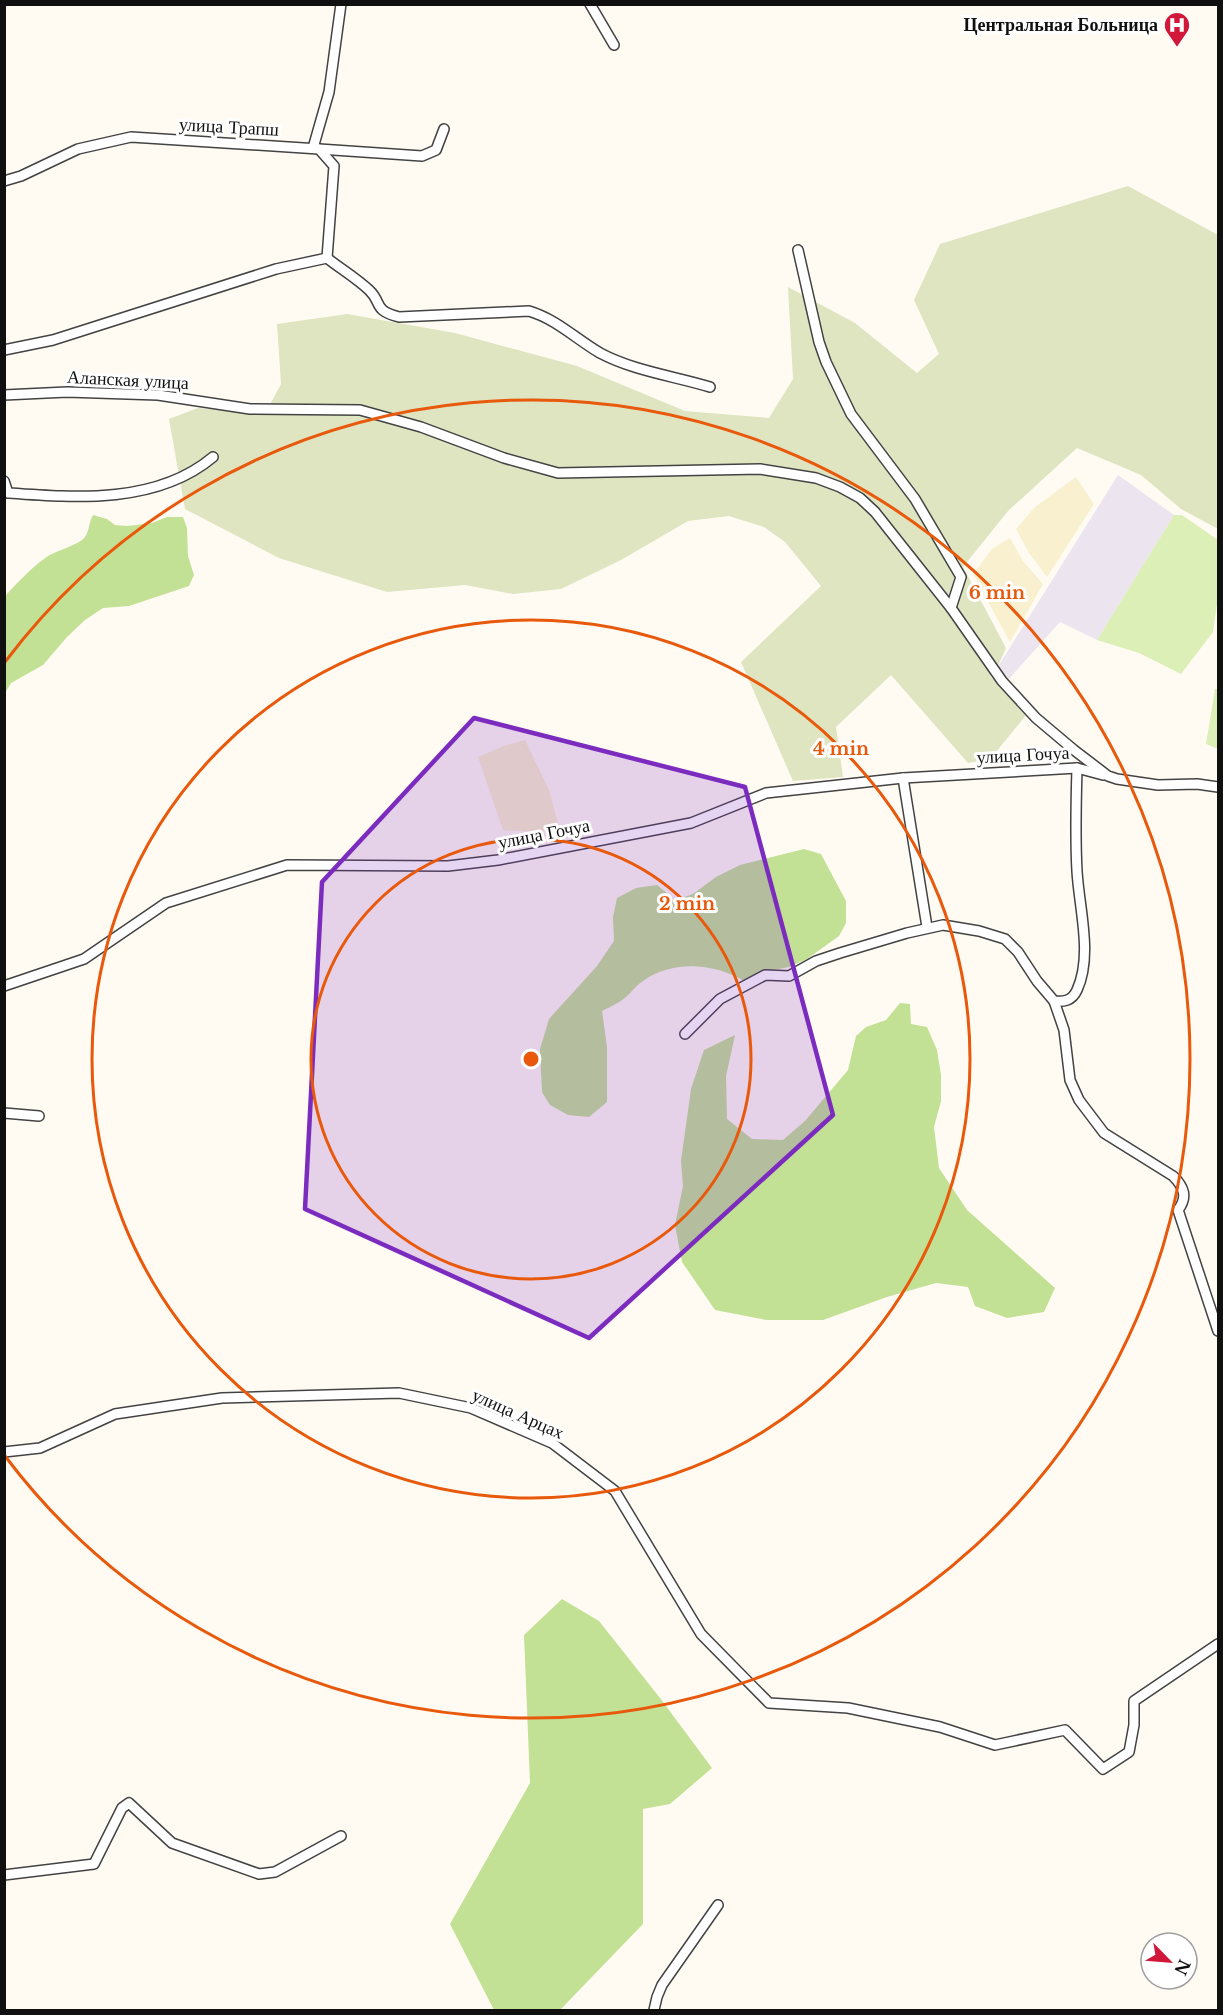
<svg xmlns="http://www.w3.org/2000/svg" width="1223" height="2015" font-family="'Libre Baskerville',serif">
	<style>
		.industrial { fill: #ece4ef }
		.farmland { fill: #f9f0cf }
		.green { fill: #dcefb7 }
		.forest { fill: #c2e195 }
		.cemetery { fill: #dee5c0 }
		.lines { fill: none; stroke-linecap: round; stroke-linejoin: round }
		.minor-casing { stroke: #434343; stroke-width: 12 }
		.minor { stroke: #fff; stroke-width: 9 }
		.marked { fill: #7b2cbf; fill-opacity: 0.2; stroke: #7b2cbf; stroke-width: 4.5; stroke-linejoin: round }
		.ring { fill: none; stroke: #e8590c; stroke-width: 3 }
		.labels { text-anchor: middle; stroke-width: 6; stroke-linejoin: round; paint-order: stroke }
		.poi-label { font-size: 18px; font-weight: bold; fill: #101010; stroke: #fff; text-anchor: end }
		.street-label { font-size: 18px; fill: #101010; stroke: #fff }
		.centre { fill: #e8590c; stroke: #fff; stroke-width: 3 }
		.ring-label { font-size: 18px; text-anchor: middle; font-weight: bold; fill: #e8590c; stroke: #fff; stroke-width: 6; stroke-linejoin: round; paint-order: stroke }
	</style>
	<rect width="100%" height="100%" fill="#fffbf3"/>
	<polygon class="industrial" points="1118,475 1174,515 1097,640 1060,622 1007,681 997,668"/>
	<g class="farmland">
		<polygon points="1076,477 1094,504 1047,577 1029,553 1016,529 1035,507"/>
		<polygon points="1010,538 1023,561 1043,584 1010,642 973,574 992,549"/>
		<polygon points="525,740 549,790 559,827 536,832 503,830 478,757 504,746"/>
	</g>
	<g class="green">
		<polygon points="1174,515 1182,515 1218,540 1218,597 1213,632 1181,674 1139,653 1097,640"/>
		<polygon points="1215,689 1218,689 1218,749 1206,744"/>
	</g>
	<g class="forest">
		<path d="M 93,515 L 107,519 L 115,525 L 127,526 L 152,523 L 167,517 L 183,517 L 187,528 L 188,556 L 194,575 L 189,586 L 129,606 L 103,608 L 85,620 L 67,637 L 43,665 L 11,683 L 5,693 L 5,594 L 6,595 C 19,581 32,567 48,556 C 58,550 72,547 82,540 C 90,534 88,523 93,515 Z"/>
		<path d="M 804,849 L 821,854 L 846,901 L 846,923 L 839,936 L 807,959 L 789,967 L 757,973 L 744,981 C 714,963 673,960 643,981 C 636,985 632,992 626,997 C 619,1003 610,1007 602,1011 L 607,1047 L 607,1102 L 589,1117 L 568,1115 L 550,1105 L 542,1092 L 540,1049 L 549,1019 L 597,966 L 614,941 L 613,917 L 617,898 L 636,888 L 657,885 L 675,900 L 693,894 L 716,877 L 740,865 Z"/>
		<polygon points="900,1003 910,1004 911,1024 927,1027 937,1050 941,1075 941,1101 934,1127 939,1168 967,1210 1055,1288 1044,1312 1007,1318 975,1306 968,1287 936,1283 887,1297 823,1320 766,1320 715,1310 682,1262 675,1225 683,1186 681,1161 691,1089 704,1050 735,1035 726,1076 727,1119 752,1139 783,1140 805,1121 848,1070 856,1036 866,1027 886,1020"/>
		<polygon points="562,1599 599,1621 660,1698 712,1768 670,1804 643,1809 643,1924 560,2010 494,2010 450,1924 530,1783 524,1635"/>
	</g>
	<polygon class="cemetery" points="1128,186 1218,235 1218,529 1181,509 1141,475 1077,448 1008,511 963,567 1006,648 997,668 990,676 1027,714 991,758 968,763 891,675 836,727 843,777 793,781 741,662 821,586 785,542 764,527 729,516 688,521 621,560 561,589 513,594 465,585 387,592 279,558 185,509 169,419 198,408 265,414 281,384 277,324 347,314 455,333 577,366 685,411 769,418 793,379 788,287 855,323 917,373 939,354 914,300 940,244"/>
	<g class="lines">
		<g class="minor-casing">
			<g id="minor">
				<polyline points="590,4 614,45"/>
				<polyline points="313,148 329,92 341,4"/>
				<polyline points="319,149 422,156 436,150 444,129"/>
				<polyline points="4,181 21,176 78,149 131,137 319,149 334,166 327,258"/>
				<polyline points="798,250 819,342 826,362 851,414 915,499 961,577 951,608"/>
				<path d="M 4,350 L 53,340 L 276,269 L 327,258 C 341,269 356,278 369,290 C 383,303 372,310 399,317 L 529,311 C 556,319 576,339 600,353 C 634,371 674,376 710,387"/>
				<polyline points="4,395 67,392 158,395 250,409 360,410 421,427 504,458 558,473 760,469 816,478 840,487 860,498 875,512 951,608 1002,681 1036,718 1074,750 1108,776 1117,779 1158,785 1197,784 1218,787"/>
				<path d="M 4,481 L 8,493 C 77,498 157,504 213,457"/>
				<polyline points="903,778 927,927"/>
				<polyline points="4,986 84,959 166,903 287,865 448,866 498,860 691,823 766,793 903,778 1077,768 1103,775"/>
				<path d="M 1054,1001 L 1064,1030 L 1070,1080 L 1079,1100 L 1104,1133 L 1173,1176 C 1184,1187 1188,1197 1178,1210 L 1218,1331"/>
				<path d="M 685,1034 L 720,999 L 765,975 L 789,976 L 816,961 L 840,953 L 907,933 L 943,925 L 979,931 L 1005,939 L 1018,952 L 1037,981 L 1054,1001 C 1064,1002 1072,1001 1077,990 C 1093,955 1079,908 1077,871 C 1075,837 1076,802 1077,768"/>
				<polyline points="4,1113 39,1116"/>
				<polyline points="4,1452 40,1448 115,1414 222,1398 399,1393 471,1408 552,1443 615,1491 701,1634 769,1703 848,1708 940,1727 995,1745 1065,1730 1103,1769 1129,1752 1134,1725 1134,1701 1218,1644"/>
				<polyline points="4,1875 94,1864 122,1808 129,1803 172,1843 259,1874 275,1872 341,1836"/>
				<polyline points="654,2010 657,1997 662,1985 718,1905"/>
			</g>
		</g>
		<use href="#minor" class="minor"/>
	</g>
	<path class="marked" d="M 474,718 L 745,787 L 833,1115 L 589,1338 L 305,1209 L 322,882 Z"/>
	<g class="ring">
		<circle cx="531" cy="1059" r="220"/>
		<circle cx="531" cy="1059" r="439"/>
		<path d="M5 662A659 659 0 1 1 5 1456"/>
	</g>
	<defs>
		<g id="hospital-pin" transform="scale(1.35)"><path d="M0 17L-7.5 6A9.5 9.5 0 1 1 7.5 6Z" fill="#d1183a" stroke="#fff"/><path d="M-5-5h3v3.5h4V-5h3V5h-3V1.5h-4V5h-3Z" fill="#fff"/></g>
	</defs>
	<g fill-rule="evenodd">
		<use href="#hospital-pin" x="1177" y="25"/>
	</g>
	<g class="labels">
		<g class="poi-label">
			<text x="1158" y="31">Центральная Больница</text>
		</g>
		<g class="street-label">
			<text transform="translate(229 127) rotate(3)" y="6">улица Трапш</text>
			<text transform="translate(128 380) rotate(3)" y="6">Аланская улица</text>
			<text transform="translate(1023 755) rotate(-3)" y="6">улица Гочуа</text>
			<text transform="translate(544 834) rotate(-11)" y="6">улица Гочуа</text>
			<text transform="translate(518 1414) rotate(24)" y="6">улица Арцах</text>
		</g>
	</g>
	<circle cx="531" cy="1059" r="9" class="centre"/>
	<g class="ring-label">
		<text x="997" y="599">6 min</text>
		<text x="841" y="755">4 min</text>
		<text x="687" y="910">2 min</text>
	</g>
	<rect width="1223" height="2015" fill="none" stroke="#101010" stroke-width="12"/>
	<g transform="translate(1169 1961) rotate(115)"><circle r="28" fill="#ffffff" stroke="#9f9f9f" stroke-width="1.5"/>
	<path d="M0-4.5L10 22L0 15L-10 22Z" fill="#d1183a"/>
	<text y="-9" font-size="16" font-weight="bold" text-anchor="middle" fill="#101010">N</text>
	</g>
</svg>
